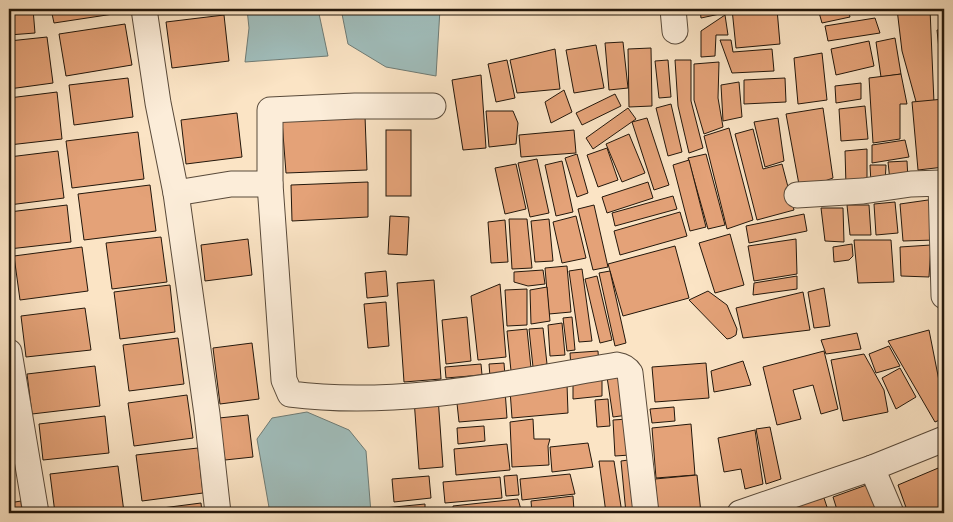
<svg xmlns="http://www.w3.org/2000/svg" width="953" height="522" font-family="'Sorts Mill Goudy',serif">
	<style>
		.water { fill: #a0bdbb; stroke: #6e7b75 }
		.building { fill: #e4a278; stroke: #23170b }
		.lines { fill: none; stroke-linecap: round; stroke-linejoin: round }
		.minor-casing { stroke: #594a3a; stroke-width: 27 }
		.minor { stroke: #fcedd9; stroke-width: 25 }
	</style>
	<rect width="100%" height="100%" fill="#fbe4c5"/>
	<filter id="stains"><feTurbulence type="fractalNoise" baseFrequency=".004" numOctaves="4"/><feColorMatrix values="0 0 0 0 .2 0 0 0 0 .09 0 0 0 0 .02 0 0 0 .5 -.17"/></filter>
	<radialGradient id="worn" r=".72"><stop offset=".6" stop-color="#630" stop-opacity="0"/><stop offset="1" stop-color="#630" stop-opacity=".3"/></radialGradient>
	<g class="water">
		<polygon points="247,9 318,9 328,56 245,62 249,28"/>
		<polygon points="341,9 440,9 436,76 386,67 348,44"/>
		<polygon points="307,412 349,430 366,451 371,513 270,513 257,439 272,418"/>
	</g>
	<g class="building">
		<polygon points="9,9 33,9 35,33 9,35"/>
		<polygon points="51,9 119,9 120,13 54,23"/>
		<polygon points="157,9 203,9 158,14"/>
		<polygon points="700,9 728,9 729,12 701,18"/>
		<polygon points="732,9 777,9 780,44 736,48"/>
		<polygon points="788,9 813,9 812,10 788,11"/>
		<polygon points="818,9 848,9 850,17 822,23"/>
		<polygon points="897,9 930,9 934,103 918,109 902,51"/>
		<polygon points="224,15 229,61 172,68 166,22"/>
		<polygon points="725,15 728,35 716,35 715,56 701,57 701,31"/>
		<polygon points="875,18 880,33 828,41 825,26"/>
		<polygon points="125,24 132,65 66,76 59,34"/>
		<polygon points="937,30 944,30 944,78 942,78"/>
		<polygon points="47,37 53,83 9,89 9,41"/>
		<polygon points="895,38 901,74 881,77 876,42"/>
		<polygon points="720,40 731,40 733,52 772,49 774,71 732,73"/>
		<polygon points="869,41 874,66 836,75 831,49"/>
		<polygon points="623,42 628,88 609,90 605,43"/>
		<polygon points="596,45 604,88 574,93 566,50"/>
		<polygon points="651,48 652,106 629,107 628,49"/>
		<polygon points="555,49 560,89 517,93 510,60"/>
		<polygon points="822,53 827,100 798,104 794,58"/>
		<polygon points="507,60 515,98 496,102 488,64"/>
		<polygon points="668,60 671,97 659,98 655,61"/>
		<polygon points="675,60 691,60 691,101 703,148 689,153 678,106"/>
		<polygon points="719,62 718,98 723,127 704,134 694,100 694,64"/>
		<polygon points="901,74 907,104 900,104 900,139 873,143 869,78"/>
		<polygon points="481,75 486,148 463,150 452,80"/>
		<polygon points="128,78 133,117 74,125 69,85"/>
		<polygon points="785,78 786,102 744,104 744,80"/>
		<polygon points="739,82 742,117 723,121 721,85"/>
		<polygon points="861,83 861,99 836,103 835,86"/>
		<polygon points="564,90 572,112 551,123 545,102"/>
		<polygon points="57,92 62,139 9,145 9,98"/>
		<polygon points="615,94 621,106 582,125 576,113"/>
		<polygon points="944,99 944,167 918,170 912,102"/>
		<polygon points="671,104 682,152 668,156 656,108"/>
		<polygon points="865,106 868,139 841,141 839,109"/>
		<polygon points="628,108 636,119 593,149 586,138"/>
		<polygon points="823,108 833,178 800,190 786,114"/>
		<polygon points="486,111 513,111 518,123 516,144 489,147"/>
		<polygon points="237,113 242,157 186,164 181,120"/>
		<polygon points="365,116 367,170 286,173 282,121"/>
		<polygon points="647,118 669,185 654,190 632,122"/>
		<polygon points="778,118 784,161 765,167 754,122"/>
		<polygon points="729,128 753,220 727,229 704,136"/>
		<polygon points="753,129 763,169 782,164 794,210 757,220 735,134"/>
		<rect x="386" y="130" width="25" height="66"/>
		<polygon points="574,130 576,153 521,157 519,135"/>
		<polygon points="138,132 144,179 72,188 66,141"/>
		<polygon points="629,134 645,173 622,182 606,144"/>
		<polygon points="905,140 909,157 872,163 872,145"/>
		<polygon points="607,148 618,180 598,187 587,155"/>
		<polygon points="867,149 867,183 846,186 845,151"/>
		<polygon points="58,151 64,198 9,205 9,157"/>
		<polygon points="577,154 588,193 577,197 565,158"/>
		<polygon points="706,154 725,225 708,229 688,158"/>
		<polygon points="537,159 549,213 530,217 518,163"/>
		<polygon points="689,160 706,227 690,231 673,165"/>
		<polygon points="562,161 573,212 556,216 545,165"/>
		<polygon points="907,161 908,179 890,181 888,162"/>
		<polygon points="516,164 526,209 505,214 495,168"/>
		<polygon points="870,165 886,165 885,184 871,183"/>
		<polygon points="368,182 368,217 292,221 291,185"/>
		<polygon points="648,182 653,198 607,213 602,197"/>
		<polygon points="150,185 156,231 84,240 78,194"/>
		<polygon points="673,196 677,209 615,226 612,213"/>
		<polygon points="935,199 935,240 903,241 900,204"/>
		<polygon points="895,202 898,233 876,235 874,204"/>
		<polygon points="67,205 71,242 9,249 9,212"/>
		<polygon points="594,205 608,267 593,270 578,209"/>
		<polygon points="847,205 869,205 871,235 850,235"/>
		<polygon points="821,208 843,208 844,242 825,241"/>
		<polygon points="680,212 687,236 620,255 614,231"/>
		<polygon points="804,214 807,231 749,243 746,226"/>
		<polygon points="390,216 409,217 407,255 388,254"/>
		<polygon points="576,216 586,258 562,263 553,222"/>
		<polygon points="509,219 527,219 532,268 512,269"/>
		<polygon points="549,219 553,261 535,262 531,221"/>
		<polygon points="505,220 508,262 491,263 488,222"/>
		<polygon points="730,234 744,285 715,293 699,243"/>
		<polygon points="161,237 167,282 112,289 106,243"/>
		<polygon points="248,239 252,275 205,281 201,245"/>
		<polygon points="796,239 797,274 754,281 748,246"/>
		<polygon points="854,240 891,240 894,282 858,283"/>
		<polygon points="852,244 853,256 849,260 834,262 833,247"/>
		<polygon points="931,245 929,277 901,276 900,247"/>
		<polygon points="675,246 689,298 623,316 608,264"/>
		<polygon points="82,247 88,291 20,300 14,256"/>
		<polygon points="567,266 571,312 549,314 545,268"/>
		<polygon points="582,269 592,341 579,342 569,271"/>
		<polygon points="543,270 545,284 528,286 514,282 514,272"/>
		<polygon points="386,271 388,296 367,298 365,273"/>
		<polygon points="610,271 626,343 615,346 599,273"/>
		<polygon points="597,276 612,340 600,343 585,279"/>
		<polygon points="797,276 797,289 753,295 754,283"/>
		<polygon points="434,280 441,379 404,382 397,283"/>
		<polygon points="500,284 506,357 478,360 471,296"/>
		<polygon points="170,285 175,332 120,339 114,292"/>
		<polygon points="547,287 550,321 531,324 530,290"/>
		<polygon points="824,288 830,326 814,328 808,292"/>
		<polygon points="527,289 527,325 507,326 505,290"/>
		<polygon points="708,291 727,305 737,329 736,335 731,338 727,339 689,300"/>
		<polygon points="803,292 810,330 743,338 736,308"/>
		<polygon points="386,302 389,346 368,348 364,304"/>
		<polygon points="85,308 91,350 26,357 21,316"/>
		<polygon points="467,317 471,361 446,364 442,320"/>
		<polygon points="572,317 575,350 567,351 563,318"/>
		<polygon points="562,323 565,355 550,356 548,325"/>
		<polygon points="543,328 547,364 533,367 529,329"/>
		<polygon points="527,329 532,378 512,381 507,331"/>
		<polygon points="929,330 944,406 944,418 935,422 888,341"/>
		<polygon points="857,333 861,349 826,354 821,340"/>
		<polygon points="178,338 184,384 129,391 123,345"/>
		<polygon points="252,343 259,399 220,404 213,348"/>
		<polygon points="889,346 900,366 876,373 869,354"/>
		<polygon points="598,351 599,366 571,368 570,353"/>
		<polygon points="824,351 838,409 821,414 813,385 793,390 801,419 777,425 763,367"/>
		<polygon points="864,354 884,390 888,412 843,421 831,360"/>
		<polygon points="743,361 751,385 714,392 711,371"/>
		<polygon points="504,363 505,376 490,377 489,364"/>
		<polygon points="706,363 709,398 655,402 652,367"/>
		<polygon points="481,364 482,375 446,378 445,367"/>
		<polygon points="95,366 100,406 32,414 27,374"/>
		<polygon points="900,368 916,397 896,409 882,378"/>
		<polygon points="624,373 628,415 613,417 607,377"/>
		<polygon points="602,378 602,396 573,399 573,381"/>
		<polygon points="567,384 568,413 512,418 510,390"/>
		<polygon points="505,390 507,418 459,422 456,394"/>
		<polygon points="187,395 193,438 134,446 128,403"/>
		<polygon points="438,397 443,467 419,469 414,399"/>
		<polygon points="608,399 610,426 597,427 595,400"/>
		<polygon points="674,407 675,421 652,423 650,409"/>
		<polygon points="248,415 253,457 225,460 219,418"/>
		<polygon points="105,416 109,453 43,460 39,424"/>
		<polygon points="533,419 534,439 550,439 548,446 549,465 512,467 510,422"/>
		<polygon points="628,419 630,455 615,456 613,420"/>
		<polygon points="691,424 695,475 656,478 652,428"/>
		<polygon points="484,426 485,441 458,444 457,428"/>
		<polygon points="770,427 781,479 766,484 756,429"/>
		<polygon points="755,430 763,484 745,489 741,469 724,472 718,438"/>
		<polygon points="588,443 593,467 552,472 550,447"/>
		<polygon points="507,444 510,470 456,475 454,449"/>
		<polygon points="198,448 203,493 142,501 136,455"/>
		<polygon points="636,459 642,513 626,513 621,461"/>
		<polygon points="599,461 614,461 622,513 606,513"/>
		<polygon points="118,466 124,512 111,513 55,513 50,474"/>
		<polygon points="943,466 944,470 944,513 908,513 898,485"/>
		<polygon points="570,474 575,494 522,500 520,479"/>
		<polygon points="517,475 519,495 506,496 504,476"/>
		<polygon points="697,475 701,513 658,513 655,479"/>
		<polygon points="429,476 431,498 394,502 392,479"/>
		<polygon points="500,477 502,498 445,503 443,482"/>
		<polygon points="872,483 883,513 838,513 833,497"/>
		<polygon points="573,496 574,511 532,513 531,501"/>
		<polygon points="824,498 829,513 783,513 782,510"/>
		<polygon points="518,499 522,513 453,512 453,506"/>
		<polygon points="21,501 22,513 9,513 9,503"/>
		<polygon points="201,503 202,513 139,513 139,511"/>
		<polygon points="425,504 425,513 385,513 384,508"/>
	</g>
	<g class="lines">
		<g class="minor-casing">
			<g id="minor">
				<polyline points="144,9 158,103 176,193 207,414 218,513"/>
				<polyline points="673,9 675,31"/>
				<path d="M 433,106 L 355,106 L 270,110 L 270,184 L 284,380 L 290,394 C 399,408 510,383 617,365 C 624,366 627,368 630,373 L 646,513"/>
				<polyline points="176,193 231,184 270,184"/>
				<polyline points="797,195 863,191 911,184 941,183 944,296"/>
				<polyline points="9,352 36,513"/>
				<polyline points="872,468 891,513"/>
				<polyline points="740,513 872,468 944,439"/>
			</g>
		</g>
		<use href="#minor" class="minor"/>
	</g>
	<rect width="953" height="522" fill="none" stroke="#fbe4c5" stroke-width="30"/>
	<rect x="10" y="10" width="933" height="502" fill="none" stroke="#23170b" stroke-width="2.5"/>
	<rect x="15" y="15" width="923" height="492" fill="none" stroke="#23170b"/>
	<rect width="100%" height="100%" filter="url(#stains)"/>
	<rect width="100%" height="100%" fill="url(#worn)"/>
</svg>
